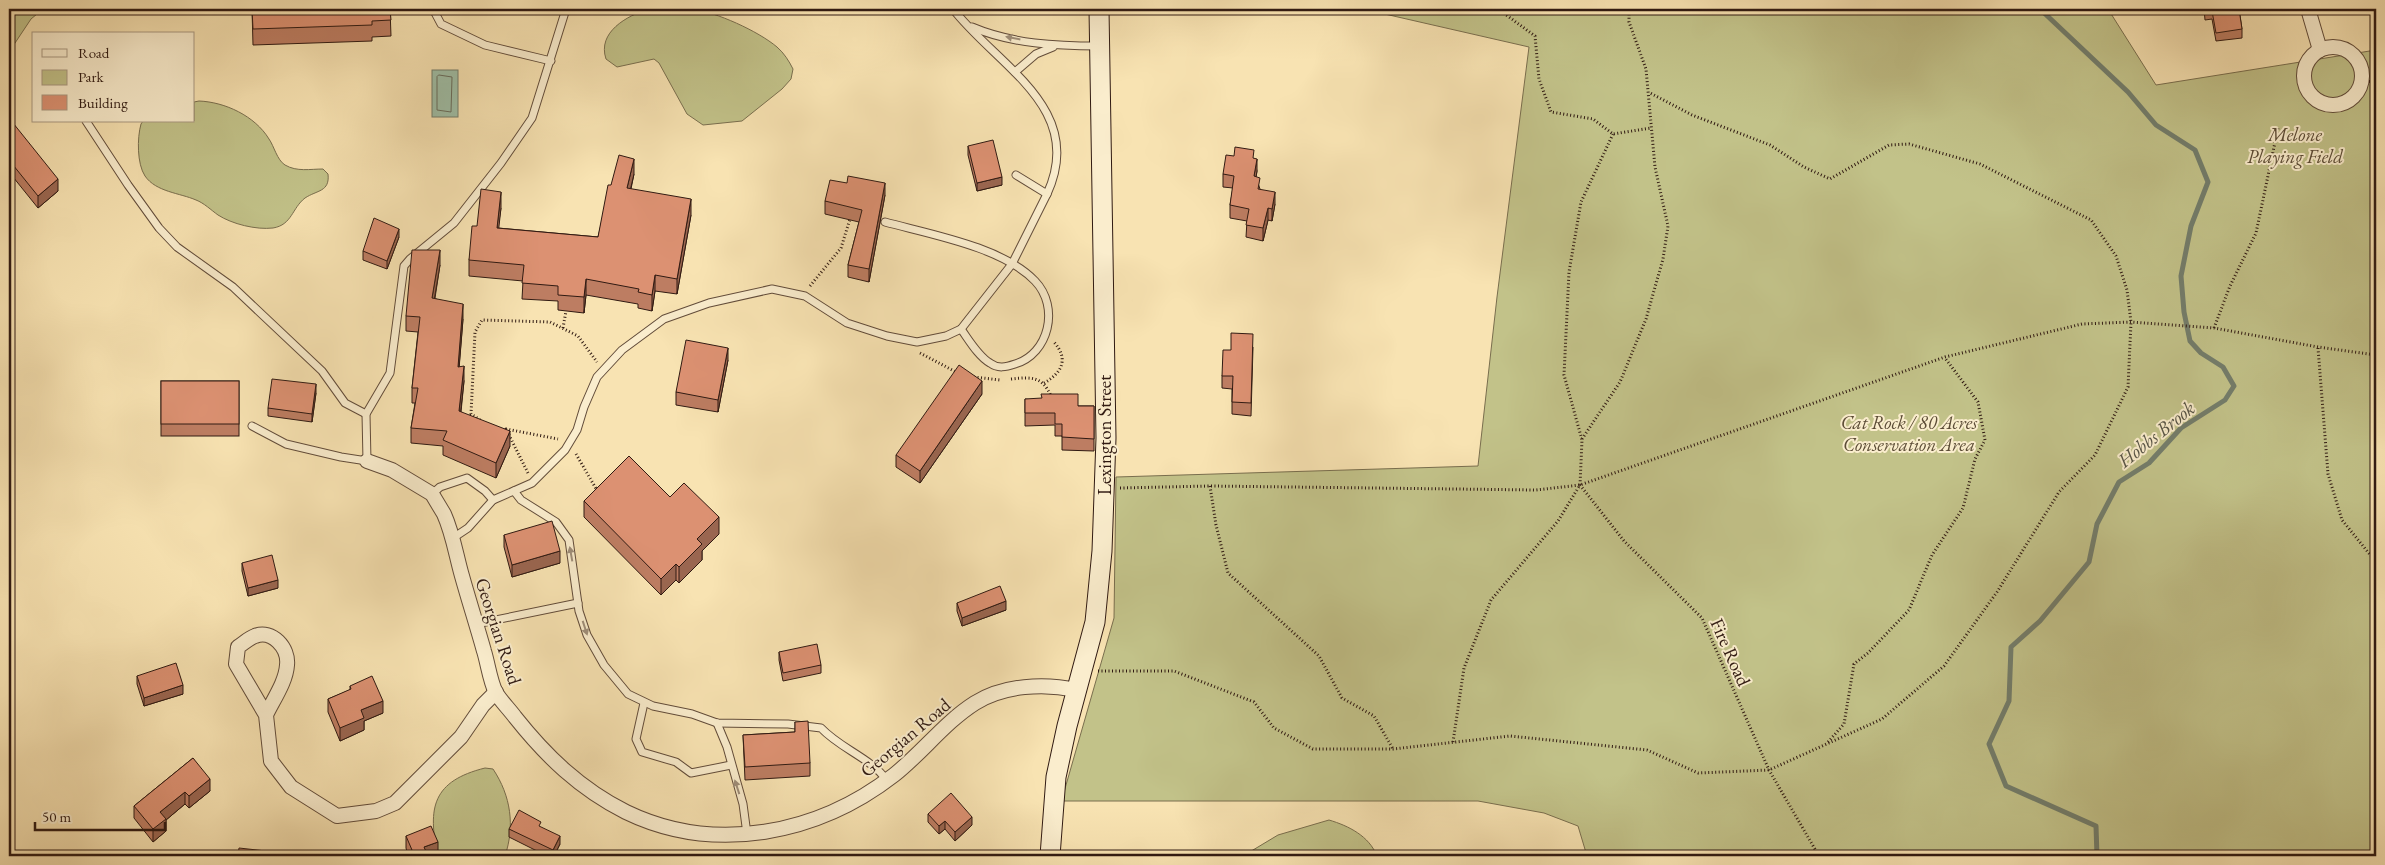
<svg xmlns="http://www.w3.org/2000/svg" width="2385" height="865" font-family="'EB Garamond',serif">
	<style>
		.green { fill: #c2c289; stroke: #796e4e }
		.water { fill: #9fbfa7; stroke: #737d6b }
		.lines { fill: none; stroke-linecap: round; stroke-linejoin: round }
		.shore { stroke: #686c5c; stroke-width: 1 }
		.stream { stroke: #737d6b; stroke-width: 5 }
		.lane-casing { stroke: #624c3a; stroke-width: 9 }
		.street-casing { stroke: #624c3a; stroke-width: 16 }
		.secondary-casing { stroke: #301a12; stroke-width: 21 }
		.path { stroke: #301a12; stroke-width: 3; stroke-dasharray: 1 2.5; stroke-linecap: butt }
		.lane { stroke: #faedcd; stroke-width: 7 }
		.street { stroke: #faedcd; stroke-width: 14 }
		.secondary { stroke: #faedcd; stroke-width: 19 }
		.wall { fill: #bd7d62; stroke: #301a12 }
		.shaded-wall { fill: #9a6650; stroke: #301a12 }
		.building { fill: #dc9172; stroke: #301a12 }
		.oneway { fill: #9f8e79 }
		.labels { text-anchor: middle; stroke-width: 4; stroke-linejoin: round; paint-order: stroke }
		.park-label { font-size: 19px; font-style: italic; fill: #5c4c36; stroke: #faedcd }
		.street-label { font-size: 19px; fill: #301a12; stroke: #faedcd }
		.water-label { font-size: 20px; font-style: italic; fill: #575446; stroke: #faedcd }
	</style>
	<rect width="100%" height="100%" fill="#f8e3b2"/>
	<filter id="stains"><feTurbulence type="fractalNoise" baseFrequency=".004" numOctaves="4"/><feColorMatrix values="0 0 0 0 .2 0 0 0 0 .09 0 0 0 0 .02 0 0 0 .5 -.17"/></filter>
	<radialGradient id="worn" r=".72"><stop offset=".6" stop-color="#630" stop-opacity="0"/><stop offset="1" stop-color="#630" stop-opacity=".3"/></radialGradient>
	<g class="green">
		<polygon points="9,9 43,9 31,19 9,52"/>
		<path d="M 648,9 C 663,9 678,7 692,9 C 716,12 758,31 777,47 C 784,53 789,61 793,69 L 791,79 L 782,89 L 742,121 L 703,125 L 687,114 L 659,63 L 654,59 L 617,67 L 606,59 C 597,32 627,16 648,9 Z"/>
		<polygon points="1376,9 2108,9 2156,85 2376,50 2376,856 1587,856 1578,826 1544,813 1478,801 1063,801 1064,792 1114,618 1116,477 1478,466 1497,297 1529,47 1376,12"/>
		<path d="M 199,101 C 225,102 255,116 269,139 C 274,146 277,160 285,165 C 297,172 310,169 323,169 L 328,174 C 330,192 317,190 305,198 C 292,208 292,225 273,228 C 256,230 232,224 218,215 C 211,210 204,203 196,200 C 180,193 156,192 145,176 C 137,164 137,138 141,124 L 143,121 L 194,121 L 194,102 Z"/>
		<path d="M 485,768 L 493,769 C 511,796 515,826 505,856 L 438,856 C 427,807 433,781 485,768 Z"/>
		<path d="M 1329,820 C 1349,826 1369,836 1377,856 L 1243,856 L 1278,835 Z"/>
	</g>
	<rect class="water" x="432" y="70" width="26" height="47"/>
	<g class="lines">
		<polygon class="shore" points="439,75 452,77 451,112 437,110 437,77"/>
		<polyline class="stream" points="2040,9 2128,92 2156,125 2195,150 2208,182 2191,226 2181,276 2184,312 2190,341 2201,353 2223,367 2234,386 2225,400 2181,428 2149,463 2119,482 2097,524 2089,562 2040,621 2011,647 2009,701 1989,744 2006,786 2096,826 2097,856"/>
		<g class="lane-casing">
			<g id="lane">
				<polyline points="433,9 441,24 485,45 551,61"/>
				<path d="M 953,9 C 997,66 1087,108 1047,194 L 1016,175"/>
				<path d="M 972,27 C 1012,44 1057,46 1099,46"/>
				<polyline points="1015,72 1036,54 1053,47"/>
				<polyline points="86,121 128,185 159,228 177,247 233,287 322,371 345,403 366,414"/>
				<path d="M 885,222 C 929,234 1003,247 1035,281 C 1060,307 1049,354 1015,364 C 1006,367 998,369 990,363 C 978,356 969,340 961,329"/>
				<polyline points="252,426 286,444 341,457 367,461 366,414 390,373 404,266 410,259 454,223 501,163 532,118 566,9"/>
				<path d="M 514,491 L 521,500 L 556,522 L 569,540 L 579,611 L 587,635 L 604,665 L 628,694 L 653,706 L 692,714 L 717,723 L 788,724 L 821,728 C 841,749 869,757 887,780"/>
				<polyline points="432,494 440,487 467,478 485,491 493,500 532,483 565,450 577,430 584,407 597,377 622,350 664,319 709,303 772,289 805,296 847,323 887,336 917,342 946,336 961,329 1012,264 1047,194"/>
				<polyline points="453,538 468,528 493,500"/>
				<polyline points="476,624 578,603"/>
				<polyline points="644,703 636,739 642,752 676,762 691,773 731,765"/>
				<polyline points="717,723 727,747 743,804 747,834"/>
			</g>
		</g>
		<g class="street-casing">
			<g id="street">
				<polyline points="2308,9 2320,50"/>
				<circle cx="2333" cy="76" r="29"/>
				<path d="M 367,461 L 392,470 L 432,494 L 444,514 C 453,534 456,555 462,576 C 469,601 477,626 484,651 C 488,664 490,681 496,693 C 501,701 509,709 515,717 C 546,756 580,789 626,812 C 715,855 818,834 894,775 C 922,753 945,722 975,703 C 1004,685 1044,683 1076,690"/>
				<path d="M 266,715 C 273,700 286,682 287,665 C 289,648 272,629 255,636 C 249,638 244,643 238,647 L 236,664 L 266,715 L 271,761 L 291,787 L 337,816 L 376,811 L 395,803 L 461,737 L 483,705 L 496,692"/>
			</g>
		</g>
		<g class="secondary-casing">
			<polyline id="secondary" points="1050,856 1056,777 1067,726 1095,622 1102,551 1106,438 1099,9"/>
		</g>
		<g class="path">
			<polyline points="1498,9 1535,36 1539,79 1551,112 1593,119 1613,134 1651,128"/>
			<polyline points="2362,81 2376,82"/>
			<polyline points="810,286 841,248 850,219"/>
			<polyline points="563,328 566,311"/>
			<polyline points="2214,328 2230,286 2256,233 2278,128"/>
			<polyline points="2318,348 2328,474 2342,520 2376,562"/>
			<polyline points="920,353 956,372"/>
			<polyline points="974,377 1000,380"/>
			<path d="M 1011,379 C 1032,377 1042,376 1051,396"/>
			<path d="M 1044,383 C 1062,373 1069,359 1054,342"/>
			<polyline points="480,420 471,414 475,332 482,320 550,322 578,336 597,362"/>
			<polyline points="1582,439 1620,382 1646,319 1663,259 1668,226 1655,167 1646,69 1629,22 1629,9"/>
			<polyline points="576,454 598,492"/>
			<polyline points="528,473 506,429 558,439"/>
			<polyline points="1580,485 1624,541 1702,618 1769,770 1819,856"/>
			<polyline points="1210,486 1216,525 1228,573 1319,656 1342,698 1374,716 1393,749"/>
			<polyline points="1120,488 1210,486 1536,490 1580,485 1945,357 2082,324 2131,322 2214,328 2318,347 2376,355"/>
			<polyline points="1098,671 1174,671 1254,702 1274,728 1313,749 1393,749 1510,736 1647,750 1698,773 1769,770 1882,719 1944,666 1997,592 2059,492 2095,455 2128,387 2131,322 2127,290 2116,256 2091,220 1980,164 1909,144 1889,145 1830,179 1804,167 1770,145 1692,115 1650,93"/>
			<polyline points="1453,742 1464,668 1491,600 1558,521 1580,485 1582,440 1564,375 1569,272 1581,202 1613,134"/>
			<polyline points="1828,742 1844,724 1854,664 1868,653 1909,610 1932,555 1963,508 1975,459 1985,440 1978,402 1945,358"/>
		</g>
		<use href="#lane" class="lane"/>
		<use href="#street" class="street"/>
		<use href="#secondary" class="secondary"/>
	</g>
	<g class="wall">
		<polygon points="252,9 390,9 391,36 372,37 372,41 253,45"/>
		<polygon points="2204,9 2239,9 2242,29 2242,38 2216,41 2212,19 2205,20"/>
		<polygon points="9,118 58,191 38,208 9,172"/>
		<polygon points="968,146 1002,185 977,191 968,155"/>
		<polygon points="1254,159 1257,171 1256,177 1260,189 1275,204 1272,221 1268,220 1263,241 1246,237 1247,221 1230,218 1230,205 1233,188 1223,187 1223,174"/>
		<polygon points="634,174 631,189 691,215 677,294 655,291 652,311 638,308 638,304 586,295 584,313 558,310 558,301 522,299 523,281 469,276 469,260 477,226 501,208 498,228 598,237 611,185"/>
		<polygon points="885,195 869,282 848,277 848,265 859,222 825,214 825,201"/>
		<polygon points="399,237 387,269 363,260 363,251"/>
		<polygon points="440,265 435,298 463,319 459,367 464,381 461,412 510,446 496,478 443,455 443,446 411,443 411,428 415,403 412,403 412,388 418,332 406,331 406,316"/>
		<polygon points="1253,347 1251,416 1232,414 1232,389 1222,388 1222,376 1231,350"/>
		<polygon points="728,360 718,412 676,405 676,392"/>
		<rect x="161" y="381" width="78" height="55"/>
		<polygon points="316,393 312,422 268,416 268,408"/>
		<polygon points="982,394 920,483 896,467 896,455"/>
		<polygon points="1025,399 1078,406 1094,406 1094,451 1062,450 1062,436 1055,436 1055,425 1025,426"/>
		<polygon points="670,497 719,534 702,551 702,560 679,583 676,580 661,595 584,517 584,501"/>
		<polygon points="504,535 560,563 512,577 504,547"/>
		<polygon points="242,563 278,588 248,596 242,571"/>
		<polygon points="957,603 1006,610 962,626 957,611"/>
		<polygon points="779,652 821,665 821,673 783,681 779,660"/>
		<polygon points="137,676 183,694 144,706 137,684"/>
		<polygon points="350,686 383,713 364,721 364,730 340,741 328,712 328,699 350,690"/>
		<polygon points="795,722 810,763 810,776 745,780 743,735 795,732"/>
		<polygon points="193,758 210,791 189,808 185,804 166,820 166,831 153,842 134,818 134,806"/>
		<polygon points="928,814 972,825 955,841 945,829 939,834 928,822"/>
		<polygon points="509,829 560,844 554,856 547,856 509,837"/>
		<polygon points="406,836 438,854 407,852 406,848"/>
	</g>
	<g class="shaded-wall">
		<polygon points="634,159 634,174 627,204 627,188"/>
		<polygon points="1257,159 1257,171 1254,189 1254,176"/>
		<polygon points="1002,177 1002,185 977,191 977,183"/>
		<polygon points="58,179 58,191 38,208 38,196"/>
		<polygon points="885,183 885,195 869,282 869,269"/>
		<polygon points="501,192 501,208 497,244 497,228"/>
		<polygon points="1275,192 1275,204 1272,221 1272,209"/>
		<polygon points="691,199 691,215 677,294 677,279"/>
		<polygon points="1268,208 1268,220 1263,241 1263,228"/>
		<polygon points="399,229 399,237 387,269 387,261"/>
		<polygon points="440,250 440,265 432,313 432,298"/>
		<polygon points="655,275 655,291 652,311 652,295"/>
		<polygon points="586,279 586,295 584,313 584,297"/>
		<polygon points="463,304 463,319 458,382 458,367"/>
		<polygon points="728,348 728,360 718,412 718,400"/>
		<polygon points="464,366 464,381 459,426 459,411"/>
		<polygon points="982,381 982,394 920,483 920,471"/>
		<polygon points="316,384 316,393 312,422 312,414"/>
		<polygon points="510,431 510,446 496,478 496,463"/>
		<polygon points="719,517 719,534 702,551 702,560 679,583 679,567 697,539"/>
		<polygon points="560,551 560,563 512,577 512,565"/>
		<polygon points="676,564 676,580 661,595 661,579"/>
		<polygon points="278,580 278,588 248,596 248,588"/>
		<polygon points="1006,601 1006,610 962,626 962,618"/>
		<polygon points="183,685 183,694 144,706 144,698"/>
		<polygon points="383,701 383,713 364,721 364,730 340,741 340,728 361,710"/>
		<polygon points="210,779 210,791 189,808 189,796"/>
		<polygon points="185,792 185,804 166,820 166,831 153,842 153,829 160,812"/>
		<polygon points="972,817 972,825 955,841 955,832"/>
		<polygon points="945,821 945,829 939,834 939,826"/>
		<polygon points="560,836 560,844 554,856 553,856 553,850"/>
		<polygon points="438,842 438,854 433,856 424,856 424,847"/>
	</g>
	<g class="building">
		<polygon points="252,9 390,9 391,20 372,21 372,25 253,29"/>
		<polygon points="2205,9 2239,9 2242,29 2216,33 2212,11 2205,11"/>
		<polygon points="9,118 58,179 38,196 9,160"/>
		<polygon points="993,140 1002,177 977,183 968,146"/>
		<polygon points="1235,147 1254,150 1253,158 1257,159 1254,176 1260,178 1258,189 1275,192 1272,209 1268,208 1263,228 1246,225 1249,209 1230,205 1234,176 1223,174 1226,155 1234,156"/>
		<polygon points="619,155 634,159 627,188 691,199 677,279 655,275 652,295 638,292 639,289 586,279 584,297 558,295 558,286 522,283 524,265 469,260 472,226 477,226 481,189 501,192 497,228 598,237 608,185 611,185"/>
		<polygon points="848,176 885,183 869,269 848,265 862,210 825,201 830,180 847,183"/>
		<polygon points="374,218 399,229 387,261 363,251"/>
		<polygon points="412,250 440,250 432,298 463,304 458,367 464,366 459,411 510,431 496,463 443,440 447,431 411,428 418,388 412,388 420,317 406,316"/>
		<polygon points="1231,333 1253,334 1251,403 1232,402 1233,376 1222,376 1223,350 1231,350"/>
		<polygon points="686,340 728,348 718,400 676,392"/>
		<polygon points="959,365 982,381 920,471 896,455"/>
		<polygon points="272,379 316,384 312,414 268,408"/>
		<rect x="161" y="381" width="78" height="43"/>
		<polygon points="1041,394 1078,394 1078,406 1094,406 1094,439 1062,437 1062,424 1055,424 1055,413 1025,413 1025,399 1042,398"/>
		<polygon points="629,456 670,497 684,483 719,517 697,539 702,544 679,567 676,564 661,579 584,501"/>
		<polygon points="552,521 560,551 512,565 504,535"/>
		<polygon points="272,555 278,580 248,588 242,563"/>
		<polygon points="1000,586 1006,601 962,618 957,603"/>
		<polygon points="817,644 821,665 783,673 779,652"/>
		<polygon points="176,663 183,685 144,698 137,676"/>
		<polygon points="372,676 383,701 361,710 364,718 340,728 328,699 351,689 350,686"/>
		<polygon points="808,721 810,763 745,767 743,735 795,732 795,722"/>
		<polygon points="193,758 210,779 189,796 185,792 160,812 166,819 153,829 134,806"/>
		<polygon points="951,793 972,817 955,832 945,821 939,826 928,814"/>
		<polygon points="519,810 541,822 539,826 560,836 553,850 509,829"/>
		<polygon points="431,826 438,842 424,847 428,856 396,856 412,850 406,836"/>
		<polygon points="239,848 293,854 293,856 238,856"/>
	</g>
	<defs><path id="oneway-solid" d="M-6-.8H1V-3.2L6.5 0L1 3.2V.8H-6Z" transform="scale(1.25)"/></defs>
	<g class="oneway">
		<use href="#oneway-solid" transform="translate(1013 38) rotate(-169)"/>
		<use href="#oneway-solid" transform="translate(571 554) rotate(-100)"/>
		<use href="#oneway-solid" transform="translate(585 628) rotate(72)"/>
		<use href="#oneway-solid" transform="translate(737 787) rotate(-108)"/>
	</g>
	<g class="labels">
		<g class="park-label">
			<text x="2295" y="141">Melone<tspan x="2295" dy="22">Playing Field</tspan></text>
			<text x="1909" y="429">Cat Rock / 80 Acres<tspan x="1909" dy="22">Conservation Area</tspan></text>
		</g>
		<g class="street-label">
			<text transform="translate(1104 435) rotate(-90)" y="7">Lexington Street</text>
			<text transform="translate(499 631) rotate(72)" y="7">Georgian Road</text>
			<text transform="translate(1731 652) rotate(66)" y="7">Fire Road</text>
			<text transform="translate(905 737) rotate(-40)" y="7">Georgian Road</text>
		</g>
		<g class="water-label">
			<text transform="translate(2156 434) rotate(-39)" y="7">Hobbs Brook</text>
		</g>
	</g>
	<rect width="2385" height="865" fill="none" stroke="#f8e3b2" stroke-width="30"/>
	<rect x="10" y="10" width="2365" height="845" fill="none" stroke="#301a12" stroke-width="2.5"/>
	<rect x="15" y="15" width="2355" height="835" fill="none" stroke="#301a12"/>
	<rect x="32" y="32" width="162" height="90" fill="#faedcd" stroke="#a99982"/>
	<rect x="42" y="49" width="25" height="8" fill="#faedcd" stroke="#a99982"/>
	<text x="78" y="58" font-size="15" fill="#301a12">Road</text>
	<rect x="42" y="70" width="25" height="15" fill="#c2c289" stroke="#a99982"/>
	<text x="78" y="82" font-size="15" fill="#301a12">Park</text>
	<rect x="42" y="95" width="25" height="15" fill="#dc9172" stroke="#a99982"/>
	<text x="78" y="108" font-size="15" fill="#301a12">Building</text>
	<path d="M35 822v8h130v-8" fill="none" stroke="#301a12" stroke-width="2.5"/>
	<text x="42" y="822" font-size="15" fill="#301a12" stroke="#faedcd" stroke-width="4" paint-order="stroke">50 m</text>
	<rect width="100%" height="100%" filter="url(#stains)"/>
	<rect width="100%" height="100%" fill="url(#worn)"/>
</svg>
